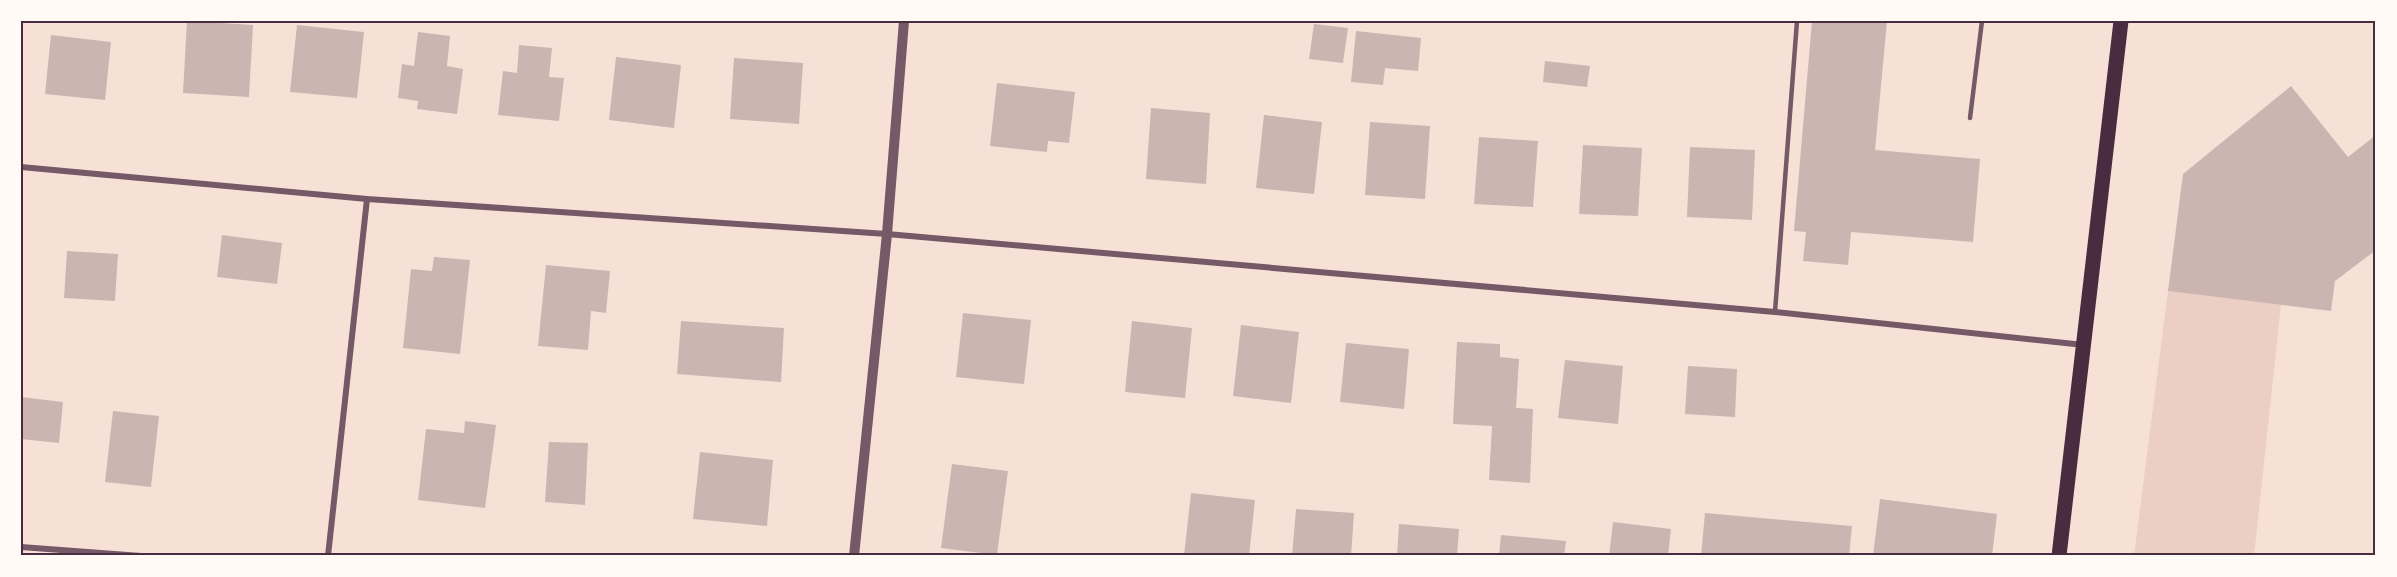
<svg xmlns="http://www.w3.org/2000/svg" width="2397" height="577" font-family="'Roboto Condensed',sans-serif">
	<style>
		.green { fill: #ebcfc5 }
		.building { fill: #ccb4b1 }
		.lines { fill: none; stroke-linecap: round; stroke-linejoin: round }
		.service { stroke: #755966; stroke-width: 4.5 }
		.minor { stroke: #755966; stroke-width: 6 }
		.tertiary { stroke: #755966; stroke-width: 10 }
		.primary { stroke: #4a2c40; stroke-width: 15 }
		.neatline { fill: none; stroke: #4a2c40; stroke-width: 2 }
	</style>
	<rect width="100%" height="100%" fill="#f7e1d7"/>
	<polygon class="green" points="2168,291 2281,305 2254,556 2134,556"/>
	<g class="building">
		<polygon points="187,21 253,25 249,97 183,93"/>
		<polygon points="1812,21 1887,21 1875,150 1980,159 1973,242 1851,232 1848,265 1803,261 1806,232 1794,231"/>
		<polygon points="1314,24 1348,28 1343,63 1309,59"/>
		<polygon points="297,25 364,32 357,98 290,92"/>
		<polygon points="1356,31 1421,38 1418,71 1385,68 1383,85 1351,82"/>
		<polygon points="418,32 450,36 447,66 463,69 457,114 417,109 418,101 398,98 402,64 414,66"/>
		<polygon points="51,35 111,42 105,100 45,94"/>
		<polygon points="519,45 552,48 549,77 564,78 559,121 498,115 503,71 517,73"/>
		<polygon points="616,57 681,65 674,128 609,120"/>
		<polygon points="734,58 803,63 799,124 730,119"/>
		<polygon points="1545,61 1590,66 1587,87 1543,82"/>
		<polygon points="997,83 1075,92 1069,143 1048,141 1047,152 990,146"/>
		<polygon points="2291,86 2348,157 2376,135 2376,250 2335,281 2331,311 2168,291 2183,174"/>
		<polygon points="1151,108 1210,113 1206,184 1146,179"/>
		<polygon points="1264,115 1322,122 1314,194 1256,188"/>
		<polygon points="1370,122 1430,126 1425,199 1365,195"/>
		<polygon points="1479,137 1538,141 1533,207 1474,204"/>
		<polygon points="1583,145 1642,148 1638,216 1579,214"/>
		<polygon points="1690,147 1755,150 1752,220 1687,217"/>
		<polygon points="222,235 282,243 277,284 217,277"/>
		<polygon points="67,251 118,254 115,301 64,298"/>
		<polygon points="434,257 470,260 460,354 403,348 411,269 432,271"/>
		<polygon points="546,265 610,271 606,313 591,311 588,350 538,346"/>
		<polygon points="963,313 1031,320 1024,384 956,377"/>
		<polygon points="681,321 784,328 781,382 677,374"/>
		<polygon points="1132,321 1192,328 1185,398 1125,392"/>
		<polygon points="1241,325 1299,332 1291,403 1233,396"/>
		<polygon points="1457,342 1500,344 1500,357 1519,359 1516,408 1533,409 1530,483 1489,480 1492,426 1453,424"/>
		<polygon points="1346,343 1409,349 1404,409 1340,402"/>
		<polygon points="1565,360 1623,366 1618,424 1558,418"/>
		<polygon points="1688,366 1737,369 1735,417 1685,414"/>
		<polygon points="21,397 63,402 59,443 21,439"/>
		<polygon points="113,411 159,416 151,487 105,482"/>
		<polygon points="465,421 496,425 485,508 418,500 426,429 464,433"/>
		<polygon points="549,442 588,443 585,505 545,502"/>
		<polygon points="700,452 773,460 767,526 693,519"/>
		<polygon points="952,464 1008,471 997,555 941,548"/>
		<polygon points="1191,493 1255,500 1249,556 1184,556"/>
		<polygon points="1880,499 1997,514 1992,556 1873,556"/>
		<polygon points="1296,509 1354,513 1351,556 1292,556"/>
		<polygon points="1705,513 1852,526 1849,556 1701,556"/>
		<polygon points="1613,522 1671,529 1668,556 1609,556"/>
		<polygon points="1399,524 1459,529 1457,556 1397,556"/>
		<polygon points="1501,535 1566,541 1564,556 1499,556"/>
	</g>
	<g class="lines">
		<g class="service">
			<polyline points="1970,118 1982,21"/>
			<polyline points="1775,312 1797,21"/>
		</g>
		<g class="minor">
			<polyline points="21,167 367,199 887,234 1775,312 2084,345"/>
			<polyline points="21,547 141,556"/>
			<polyline points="328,556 367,199"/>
		</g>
		<polyline class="tertiary" points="854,556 887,234 904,21"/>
		<polyline class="primary" points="2059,556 2121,21"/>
	</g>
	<rect width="2397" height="577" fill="none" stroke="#fffaf5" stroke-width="45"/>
	<rect x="22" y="22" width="2352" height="532" class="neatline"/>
</svg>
